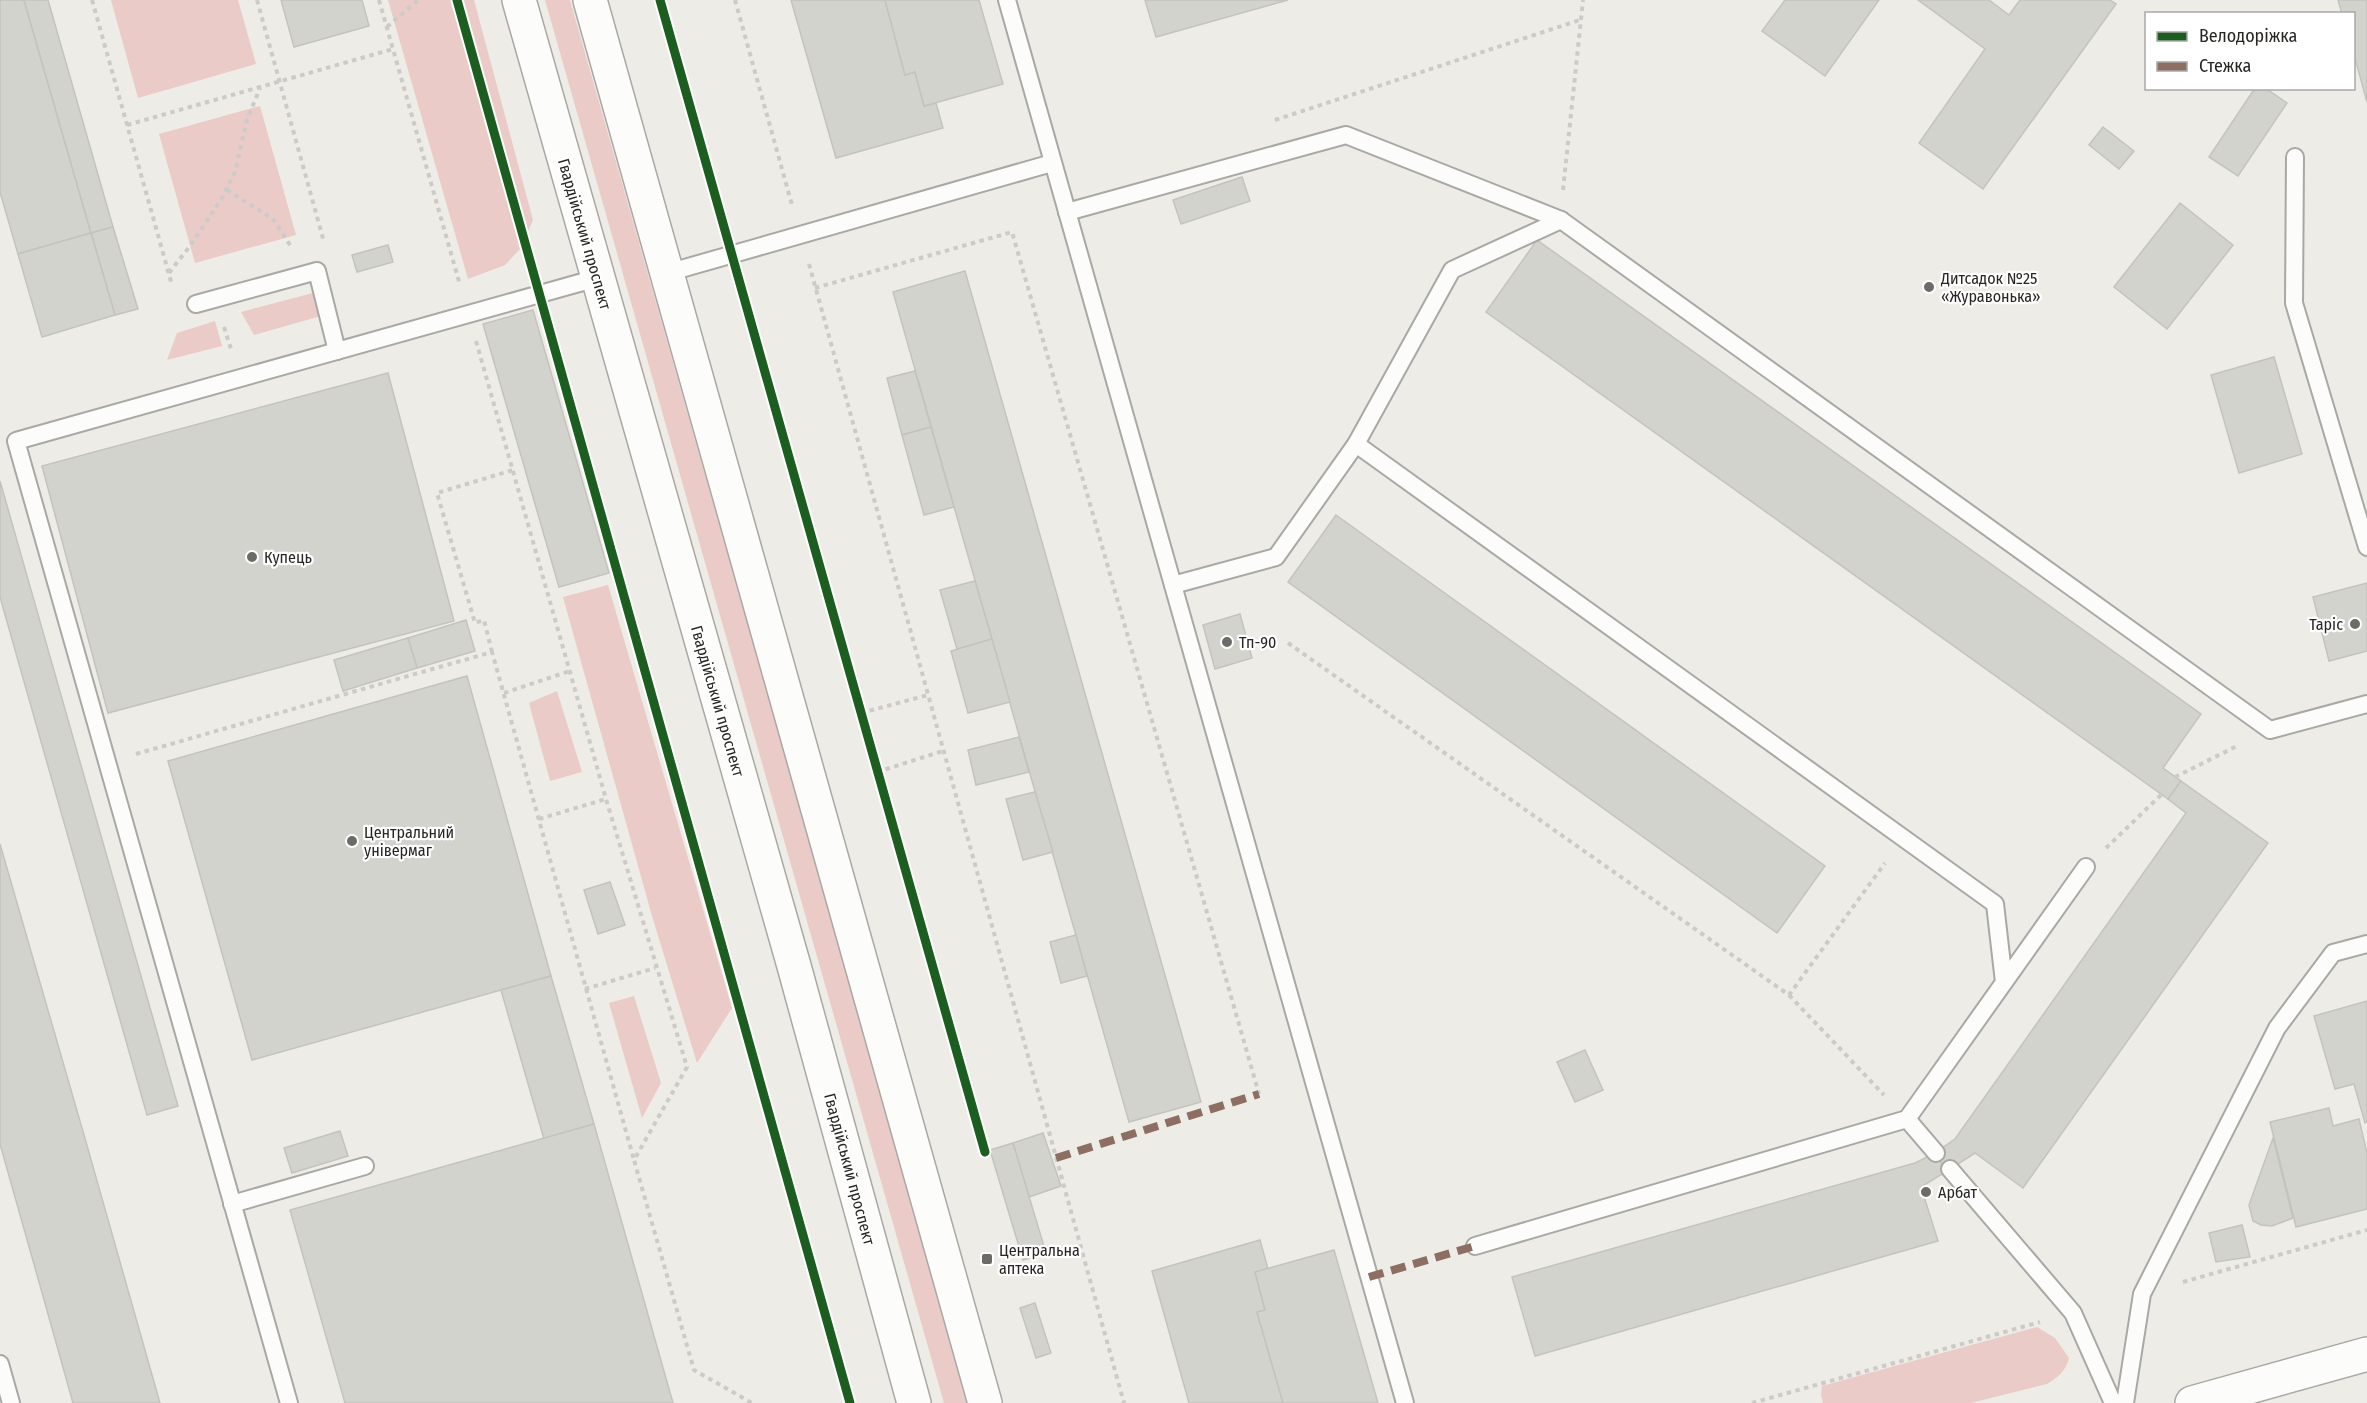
<svg xmlns="http://www.w3.org/2000/svg" width="2367" height="1403" font-family="'Fira Sans Condensed',sans-serif">
	<style>
		.green { fill: #eacbc7 }
		.building { fill: #d3d3ce; stroke: #c4c3be; stroke-width: 1.5 }
		.lines { fill: none; stroke-linecap: round; stroke-linejoin: round }
		.service-casing { stroke: #aaa8a4; stroke-width: 20 }
		.secondary-casing { stroke: #aaa8a4; stroke-width: 36 }
		.path { stroke: #cccbc9; stroke-width: 4; stroke-dasharray: 4.5 4.5; stroke-linecap: butt }
		.service { stroke: #fcfcfb; stroke-width: 16 }
		.secondary { stroke: #fcfcfb; stroke-width: 33 }
		.quiet { stroke: #8d6e63; stroke-width: 8; stroke-dasharray: 15 8; stroke-linecap: butt }
		.cycleway-casing { stroke: #fff; stroke-width: 13 }
		.cycleway { stroke: #1b5e20; stroke-width: 9 }
		.poi-dot { fill: #6d6b67; stroke: #fff; stroke-width: 2 }
		.labels { text-anchor: middle; stroke-width: 4.5; stroke-linejoin: round; paint-order: stroke }
		.street-label { font-size: 16px; fill: #282623; stroke: #fff }
		.poi-label { font-size: 16px; fill: #282623; stroke: #fff; text-anchor: start }
	</style>
	<rect width="100%" height="100%" fill="#eeece6"/>
	<g class="green">
		<polygon points="111,0 238,0 256,64 138,98"/>
		<polygon points="388,0 474,0 533,220 521,248 505,265 468,279"/>
		<polygon points="545,0 570,0 969,1403 944,1403"/>
		<polygon points="260,106 296,235 195,263 159,134"/>
		<polygon points="313,293 321,316 254,335 241,312"/>
		<polygon points="215,321 222,346 167,360 177,333"/>
		<polygon points="608,585 732,1008 697,1063 652,916 563,597"/>
		<polygon points="557,691 582,772 550,781 529,703"/>
		<polygon points="634,996 661,1083 642,1118 609,1003"/>
		<path d="M 2037,1327 L 2055,1338 L 2069,1358 C 2066,1371 2058,1377 2047,1384 L 1971,1403 L 1823,1403 L 1821,1395 L 1822,1386 Z"/>
	</g>
	<g class="building">
		<polygon points="0,0 24,0 91,233 18,254 0,192"/>
		<polygon points="24,0 48,0 113,227 91,233"/>
		<polygon points="281,0 362,0 369,26 294,47"/>
		<polygon points="791,0 885,0 905,75 915,72 924,106 936,103 943,128 836,158"/>
		<polygon points="885,0 979,0 1003,84 924,106 915,72 905,75"/>
		<polygon points="1145,0 1288,0 1156,37"/>
		<polygon points="1785,0 1879,0 1825,76 1762,31"/>
		<polygon points="1918,0 1989,0 2009,15 2020,0 2110,0 2116,4 1983,189 1919,143 1985,49"/>
		<polygon points="2338,0 2367,0 2367,102 2354,55 2354,14 2342,14"/>
		<polygon points="2255,88 2265,88 2287,103 2238,176 2209,157"/>
		<polygon points="2103,127 2134,151 2119,169 2089,145"/>
		<polygon points="1242,177 1250,201 1181,224 1173,200"/>
		<polygon points="2180,203 2233,245 2167,329 2114,287"/>
		<polygon points="113,227 138,309 115,315 91,233"/>
		<polygon points="91,233 115,315 42,337 18,254"/>
		<polygon points="1537,240 2201,714 2163,768 2181,781 2168,799 1486,312"/>
		<polygon points="388,245 393,262 357,272 352,255"/>
		<polygon points="965,271 1201,1102 1129,1122 893,292"/>
		<polygon points="533,310 609,573 559,587 483,324"/>
		<polygon points="2274,357 2302,454 2239,473 2211,375"/>
		<polygon points="915,371 931,427 902,435 887,378"/>
		<polygon points="388,373 454,621 108,713 42,466"/>
		<polygon points="931,427 954,507 924,515 902,435"/>
		<polygon points="0,481 178,1106 147,1115 0,597"/>
		<polygon points="1336,515 1825,866 1777,933 1288,582"/>
		<polygon points="975,581 992,639 957,649 940,590"/>
		<polygon points="2367,583 2367,651 2329,661 2313,597"/>
		<polygon points="1240,614 1252,658 1215,669 1203,625"/>
		<polygon points="466,620 475,651 417,668 408,638"/>
		<polygon points="408,638 417,668 343,691 334,660"/>
		<polygon points="992,639 1010,702 968,713 951,651"/>
		<polygon points="467,676 551,976 252,1060 168,761"/>
		<polygon points="1019,737 1029,772 976,785 968,750"/>
		<polygon points="2181,781 2268,843 2023,1188 1975,1153 1947,1171 1935,1153 1955,1139 2186,813 2168,799"/>
		<polygon points="1035,792 1053,852 1023,860 1006,799"/>
		<polygon points="0,844 84,1135 160,1403 73,1403 39,1282 0,1144"/>
		<polygon points="610,882 625,925 598,934 584,890"/>
		<polygon points="1076,935 1087,976 1061,983 1050,942"/>
		<polygon points="551,976 594,1124 544,1139 501,990"/>
		<polygon points="2367,1001 2367,1122 2365,1123 2354,1084 2335,1089 2314,1016"/>
		<polygon points="1585,1050 1603,1090 1575,1102 1557,1062"/>
		<polygon points="2329,1108 2333,1126 2359,1119 2367,1153 2367,1209 2296,1227 2270,1122"/>
		<polygon points="594,1124 673,1403 345,1403 290,1210"/>
		<polygon points="340,1131 348,1156 292,1173 284,1148"/>
		<polygon points="1043,1133 1061,1186 1029,1197 1013,1143"/>
		<polygon points="2273,1138 2293,1218 2272,1226 2261,1225 2253,1221 2249,1205"/>
		<polygon points="1013,1143 1046,1253 1023,1260 990,1150"/>
		<polygon points="1935,1153 1947,1171 1921,1187 1938,1241 1535,1356 1512,1277 1915,1163"/>
		<polygon points="2242,1225 2250,1257 2216,1262 2209,1233"/>
		<polygon points="1260,1240 1268,1269 1255,1272 1265,1310 1257,1312 1283,1403 1189,1403 1152,1271"/>
		<polygon points="1334,1250 1378,1403 1283,1403 1257,1312 1265,1310 1255,1272"/>
		<polygon points="1035,1303 1051,1353 1036,1358 1020,1308"/>
	</g>
	<g class="lines">
		<g class="service-casing">
			<g id="service">
				<polyline points="1007,0 1405,1403"/>
				<polyline points="2295,157 2294,303 2367,547"/>
				<polyline points="1067,212 1346,135 1561,220 2270,730 2367,704"/>
				<polyline points="667,273 1052,163"/>
				<polyline points="196,304 317,271 337,351"/>
				<polyline points="1356,444 1452,270 1561,220"/>
				<polyline points="1173,585 1276,557 1356,444 1995,904 2004,982"/>
				<polyline points="1907,1119 2086,867"/>
				<polyline points="1950,1169 2073,1313 2113,1403"/>
				<polyline points="232,1204 365,1166"/>
				<polyline points="1475,1246 1907,1119 1936,1153"/>
				<polyline points="0,1364 11,1403"/>
				<polyline points="289,1403 16,441 597,278"/>
				<polyline points="2125,1403 2142,1294 2277,1028 2333,953 2367,944"/>
			</g>
		</g>
		<g class="secondary-casing">
			<g id="secondary">
				<polyline points="519,0 794,966 914,1403"/>
				<polyline points="590,0 985,1403"/>
				<polyline points="2192,1403 2367,1354"/>
			</g>
		</g>
		<g class="path">
			<polyline points="92,0 172,285"/>
			<polyline points="257,0 324,242"/>
			<polyline points="379,0 460,285"/>
			<polyline points="735,0 792,205"/>
			<polyline points="387,27 418,0"/>
			<polyline points="1275,120 1580,20"/>
			<polyline points="127,125 393,49"/>
			<polyline points="227,190 273,219 292,248"/>
			<polyline points="1563,190 1583,0"/>
			<polyline points="809,264 1124,1403"/>
			<polyline points="169,273 190,246 222,198 235,172 247,120 260,88"/>
			<polyline points="815,288 1012,232 1259,1094"/>
			<polyline points="224,327 231,349"/>
			<polyline points="476,341 606,799 687,1067 634,1160 694,1370 752,1403"/>
			<polyline points="1288,643 1789,995 1885,863"/>
			<polyline points="492,652 484,620 475,623 437,493 513,470"/>
			<polyline points="504,693 570,671"/>
			<polyline points="861,713 928,695"/>
			<polyline points="136,754 492,652 634,1160"/>
			<polyline points="877,772 943,751"/>
			<polyline points="2175,777 2239,745"/>
			<polyline points="539,819 606,799"/>
			<polyline points="2106,848 2161,795"/>
			<polyline points="585,989 655,968"/>
			<polyline points="1789,995 1884,1095"/>
			<polyline points="2183,1282 2367,1230"/>
			<polyline points="1752,1403 2040,1322"/>
		</g>
		<use href="#service" class="service"/>
		<use href="#secondary" class="secondary"/>
		<g class="quiet">
			<polyline points="1056,1158 1259,1094"/>
			<polyline points="1369,1277 1475,1246"/>
		</g>
		<g class="cycleway-casing">
			<g id="cycleway">
				<polyline points="457,0 850,1403"/>
				<polyline points="660,0 985,1152"/>
			</g>
		</g>
		<use href="#cycleway" class="cycleway"/>
	</g>
	<g class="poi-dot">
		<circle cx="1929" cy="287" r="6"/>
		<circle cx="252" cy="557" r="6"/>
		<circle cx="2355" cy="624" r="6"/>
		<circle cx="1227" cy="642" r="6"/>
		<circle cx="352" cy="841" r="6"/>
		<circle cx="1926" cy="1192" r="6"/>
		<rect x="981" y="1253" width="12" height="12" rx="3"/>
	</g>
	<g class="labels">
		<g class="street-label">
			<text transform="translate(585 234) rotate(74)" y="6">Гвардійський проспект</text>
			<text transform="translate(718 701) rotate(74)" y="6">Гвардійський проспект</text>
			<text transform="translate(850 1169) rotate(75)" y="6">Гвардійський проспект</text>
		</g>
		<g class="poi-label">
			<text x="1941" y="284">Дитсадок №25<tspan x="1941" dy="18">«Журавонька»</tspan></text>
			<text x="264" y="563">Купець</text>
			<text x="2343" y="630" text-anchor="end">Таріс</text>
			<text x="1239" y="648">Тп-90</text>
			<text x="364" y="838">Центральний<tspan x="364" dy="18">універмаг</tspan></text>
			<text x="1938" y="1198">Арбат</text>
			<text x="999" y="1256">Центральна<tspan x="999" dy="18">аптека</tspan></text>
		</g>
	</g>
	<rect x="2145" y="12" width="210" height="78" fill="#ffffff" stroke="#a9a8a7" stroke-width="1.5"/>
	<rect x="2157" y="32" width="30" height="9" fill="#1b5e20" stroke="#a9a8a7" stroke-width="1.5"/>
	<text x="2199" y="42" font-size="18" fill="#282623">Велодоріжка</text>
	<rect x="2157" y="62" width="30" height="9" fill="#8d6e63" stroke="#a9a8a7" stroke-width="1.5"/>
	<text x="2199" y="72" font-size="18" fill="#282623">Стежка</text>
</svg>
